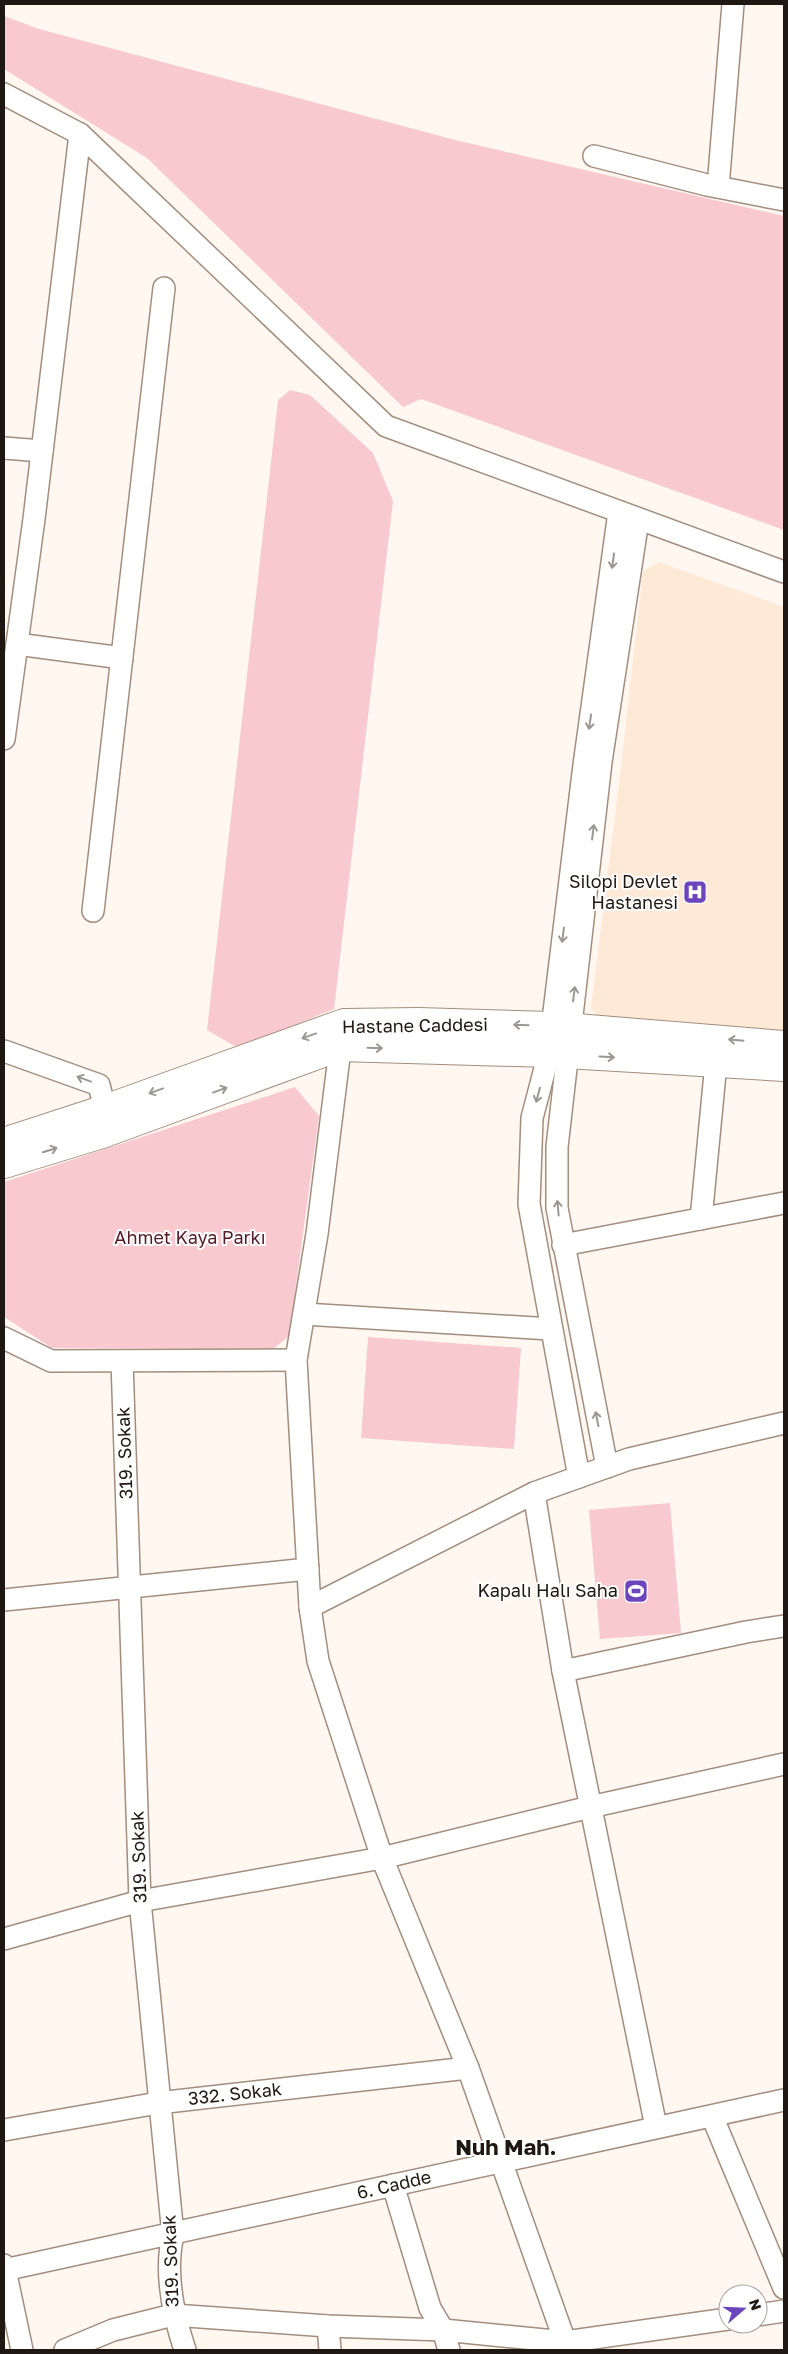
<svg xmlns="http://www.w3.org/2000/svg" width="788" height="2354" font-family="'Golos Text',sans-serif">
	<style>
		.built { fill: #fee8d6 }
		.green { fill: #f8c9ce }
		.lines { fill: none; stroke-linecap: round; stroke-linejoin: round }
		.minor-casing { stroke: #a18e7e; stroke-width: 24 }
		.major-casing { stroke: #a18e7e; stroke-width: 30 }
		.minor { stroke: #fff; stroke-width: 21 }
		.major { stroke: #fff; stroke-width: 28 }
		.oneway { stroke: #9a9794 }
		.labels { text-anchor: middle; stroke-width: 4; stroke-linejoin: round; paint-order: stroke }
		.poi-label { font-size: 18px; fill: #1f1812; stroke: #fff; text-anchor: end }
		.street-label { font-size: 18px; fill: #1f1812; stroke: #fff }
		.park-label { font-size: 18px; fill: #551c27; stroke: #fff }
		.district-label { font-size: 22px; font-weight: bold; fill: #1f1812; stroke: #fff }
	</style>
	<rect width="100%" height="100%" fill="#fff7f0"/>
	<polygon class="built" points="659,562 784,607 784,1033 601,1021 591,1008 620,776 643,571"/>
	<g class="green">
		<polygon points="4,16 39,29 455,140 784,216 784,530 421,399 403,407 147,158 4,69"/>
		<polygon points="290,390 310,395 373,453 393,501 334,1009 238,1048 207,1030 278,400"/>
		<polygon points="295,1087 319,1116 289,1336 273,1349 52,1348 4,1317 4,1182"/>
		<polygon points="368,1337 521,1348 514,1449 361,1438"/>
		<polygon points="670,1503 681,1633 600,1639 589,1510"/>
	</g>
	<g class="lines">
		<g class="minor-casing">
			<g id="minor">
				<polyline points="4,94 80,134 386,426 784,572"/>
				<polyline points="594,156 707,185 784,200"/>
				<polyline points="718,187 733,4"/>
				<polyline points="4,448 42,451"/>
				<polyline points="17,644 122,658"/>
				<polyline points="4,739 34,519 80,134"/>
				<polyline points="93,911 164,288"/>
				<polyline points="342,1033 317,1234 296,1360 310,1607 318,1661 382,1858 468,2068 568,2350"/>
				<polyline points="4,1051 99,1085 105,1109 103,1124"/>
				<polyline points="701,1219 716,1063"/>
				<polyline points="563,1245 784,1203"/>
				<polyline points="304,1314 551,1329"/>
				<polyline points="4,1338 51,1361 296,1360"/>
				<path d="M 122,1361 L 140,1901 L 173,2235 C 164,2273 173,2314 185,2350"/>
				<polyline points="607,1467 557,1208 557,1147 601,762 638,520"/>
				<polyline points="579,1477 529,1204 532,1118 549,1053 584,765 619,512"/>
				<polyline points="534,1493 563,1671 656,2127"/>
				<polyline points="4,1600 308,1569"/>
				<polyline points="310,1607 534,1493 629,1459 784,1423"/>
				<polyline points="563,1671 746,1632 784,1626"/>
				<polyline points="4,1939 140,1901 382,1858 590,1807 784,1764"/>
				<polyline points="712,2116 784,2288"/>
				<polyline points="4,2130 158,2103 468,2068"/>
				<polyline points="393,2185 430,2308 443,2330 449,2350"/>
				<polyline points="4,2265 22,2350"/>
				<polyline points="4,2270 784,2100"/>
				<polyline points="758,2315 784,2311"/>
				<polyline points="328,2326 330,2350"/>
				<polyline points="65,2350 113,2330 173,2315 328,2326 443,2330 565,2342 728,2319"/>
			</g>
		</g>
		<g class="major-casing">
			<g id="major">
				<polyline points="4,1142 105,1109 344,1023 418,1022 552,1026 784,1045"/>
				<polyline points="4,1164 102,1134 339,1047 549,1053 784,1067"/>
			</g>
		</g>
		<use href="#minor" class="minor"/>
		<use href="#major" class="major"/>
	</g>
	<defs><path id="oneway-shaft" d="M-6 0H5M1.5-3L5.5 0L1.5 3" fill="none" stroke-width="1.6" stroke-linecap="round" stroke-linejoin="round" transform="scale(1.25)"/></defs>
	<g class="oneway">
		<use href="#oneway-shaft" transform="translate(613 561) rotate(98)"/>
		<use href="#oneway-shaft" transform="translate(590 722) rotate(98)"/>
		<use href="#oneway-shaft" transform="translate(593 832) rotate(-83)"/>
		<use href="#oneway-shaft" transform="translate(563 935) rotate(97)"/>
		<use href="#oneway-shaft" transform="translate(574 994) rotate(-83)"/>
		<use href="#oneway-shaft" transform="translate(521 1025) rotate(-178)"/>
		<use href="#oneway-shaft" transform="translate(309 1036) rotate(160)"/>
		<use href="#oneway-shaft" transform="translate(736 1040) rotate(-175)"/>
		<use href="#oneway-shaft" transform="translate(375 1048) rotate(2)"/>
		<use href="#oneway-shaft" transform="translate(607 1057) rotate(3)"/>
		<use href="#oneway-shaft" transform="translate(84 1079) rotate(-160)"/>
		<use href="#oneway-shaft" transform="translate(220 1090) rotate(-20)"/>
		<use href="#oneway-shaft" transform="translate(156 1091) rotate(160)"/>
		<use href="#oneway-shaft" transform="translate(538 1095) rotate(105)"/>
		<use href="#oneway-shaft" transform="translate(50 1150) rotate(-17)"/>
		<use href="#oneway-shaft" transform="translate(558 1208) rotate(-95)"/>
		<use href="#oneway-shaft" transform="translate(597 1419) rotate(-101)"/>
	</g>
	<defs>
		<g id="hospital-square" transform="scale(1.25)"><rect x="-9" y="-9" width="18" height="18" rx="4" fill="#6c44bc" stroke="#fff"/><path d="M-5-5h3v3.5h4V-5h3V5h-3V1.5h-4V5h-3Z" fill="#fff"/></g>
		<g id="stadium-square" transform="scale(1.25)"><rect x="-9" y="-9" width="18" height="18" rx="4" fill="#6c44bc" stroke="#fff"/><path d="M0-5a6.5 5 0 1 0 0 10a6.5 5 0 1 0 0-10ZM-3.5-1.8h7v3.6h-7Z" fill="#fff"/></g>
	</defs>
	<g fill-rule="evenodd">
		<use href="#hospital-square" x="695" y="892"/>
		<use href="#stadium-square" x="636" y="1591"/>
	</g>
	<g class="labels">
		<g class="poi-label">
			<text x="678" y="888">Silopi Devlet<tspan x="678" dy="21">Hastanesi</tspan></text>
			<text x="618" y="1597">Kapalı Halı Saha</text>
		</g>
		<g class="street-label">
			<text transform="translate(415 1026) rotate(-1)" y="6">Hastane Caddesi</text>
			<text transform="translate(125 1453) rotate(-92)" y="6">319. Sokak</text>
			<text transform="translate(139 1857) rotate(-92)" y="6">319. Sokak</text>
			<text transform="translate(235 2094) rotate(-6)" y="6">332. Sokak</text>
			<text transform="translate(394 2185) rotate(-13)" y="6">6. Cadde</text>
			<text transform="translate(171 2261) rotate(-92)" y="6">319. Sokak</text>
		</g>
		<g class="park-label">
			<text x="190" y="1244">Ahmet Kaya Parkı</text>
		</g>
		<g class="district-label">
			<text x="506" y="2155">Nuh Mah.</text>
		</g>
	</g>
	<rect width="788" height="2354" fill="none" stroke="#1f1812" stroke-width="10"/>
	<g transform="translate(743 2309) rotate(71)"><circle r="24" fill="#ffffff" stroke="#a5a3a0"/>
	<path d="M0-4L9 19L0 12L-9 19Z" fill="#6c44bc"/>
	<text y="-8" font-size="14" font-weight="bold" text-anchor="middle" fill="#1f1812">N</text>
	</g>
</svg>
